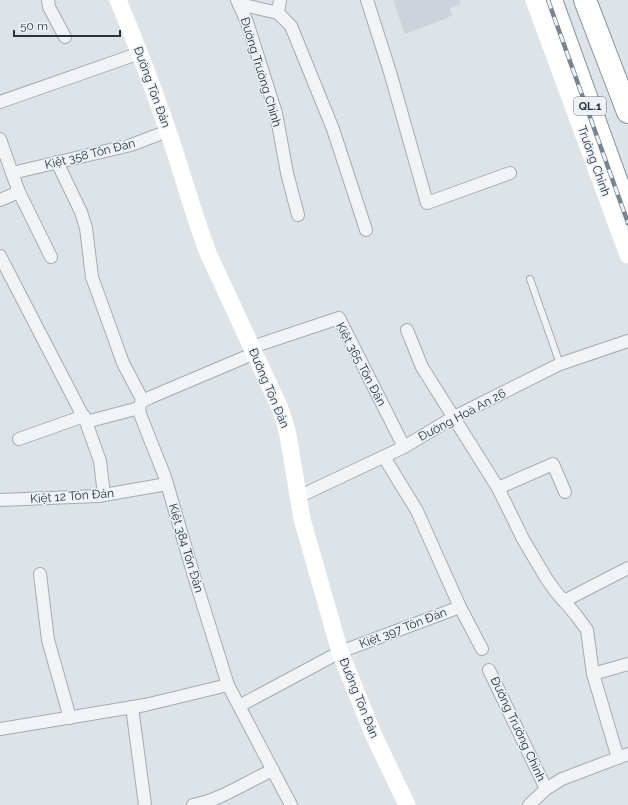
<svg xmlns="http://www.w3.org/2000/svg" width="628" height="805" font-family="Raleway,sans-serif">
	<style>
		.built { fill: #cdd3da }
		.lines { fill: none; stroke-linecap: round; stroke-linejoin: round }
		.lane-casing { stroke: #a4abb2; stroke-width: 8 }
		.street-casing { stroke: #a4abb2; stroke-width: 14 }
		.highway-casing { stroke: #86929f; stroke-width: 24 }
		.lane { stroke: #f1f4f6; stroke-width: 6 }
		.street { stroke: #f1f4f6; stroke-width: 12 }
		.secondary { stroke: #fff; stroke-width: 17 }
		.highway { stroke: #fff; stroke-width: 22 }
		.rail-casing { stroke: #788591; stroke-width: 4.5 }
		.rail { stroke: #eef2f6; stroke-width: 3; stroke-dasharray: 9; stroke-linecap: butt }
		.labels { text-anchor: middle; stroke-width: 3; stroke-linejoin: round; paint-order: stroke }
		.shield { fill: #eef2f6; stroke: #636c76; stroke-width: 1 }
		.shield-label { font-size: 11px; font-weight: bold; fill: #28333f }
		.street-label { font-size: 12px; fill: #28333f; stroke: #eef2f6 }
	</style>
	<rect width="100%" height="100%" fill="#dee3e8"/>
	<polygon class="built" points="393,0 459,0 461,4 450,8 452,15 445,19 405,34"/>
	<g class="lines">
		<g class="lane-casing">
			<polyline id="lane" points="530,279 560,364"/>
		</g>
		<g class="street-casing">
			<g id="street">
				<polyline points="48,0 49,7 65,37"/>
				<polyline points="237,0 247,22 276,113 287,173 298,215"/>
				<polyline points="367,0 390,72 427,203 510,173"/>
				<polyline points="239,4 278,13 291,26 333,129 366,230"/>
				<polyline points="278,13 280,0"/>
				<polyline points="0,102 140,53"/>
				<polyline points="0,139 12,173 19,192 51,257"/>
				<polyline points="57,162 81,212 86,228 92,277 123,363 143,401"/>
				<polyline points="12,173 131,145 168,131"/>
				<polyline points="0,200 19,192"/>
				<polyline points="0,256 86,422 100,461 104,495"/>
				<polyline points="407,330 422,367 498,488 523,539 546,578 556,592 576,615 587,630 593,674 618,758"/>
				<polyline points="252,347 339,318 404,447"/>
				<path d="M 255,353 L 151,397 C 142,401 138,402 140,414 L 165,477 L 194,576 L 228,685 L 291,805"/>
				<polyline points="86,422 139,408"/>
				<polyline points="19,439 84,416"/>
				<polyline points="384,457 417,511 460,607 482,649"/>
				<polyline points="498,488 553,464 565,492"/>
				<polyline points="298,497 404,447 454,417 560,364 628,341"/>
				<polyline points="0,500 98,496 167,484"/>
				<polyline points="40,574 48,640 70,718"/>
				<polyline points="564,601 628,568"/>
				<polyline points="489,670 546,789"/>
				<polyline points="593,674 628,664"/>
				<polyline points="239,706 340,652 460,607"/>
				<polyline points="132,707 145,805"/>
				<polyline points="0,729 145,705 228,685"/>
				<path d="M 193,805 C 221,800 246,782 273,770"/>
				<polyline points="529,805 546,789 562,779 628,754"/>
			</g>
		</g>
		<g class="highway-casing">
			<g id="highway">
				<polyline points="551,0 628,213"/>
				<polyline points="585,0 628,112"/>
			</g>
		</g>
		<use href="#lane" class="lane"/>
		<use href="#street" class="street"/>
		<g class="secondary">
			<path d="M 118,0 C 136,43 153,87 168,131 C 182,172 193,213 208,253 L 279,406 L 284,420 L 288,435 L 302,519 L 340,652 L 374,736 L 407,805"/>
			<polyline points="534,0 628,255"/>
		</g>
		<use href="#highway" class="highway"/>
		<g class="rail-casing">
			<polyline id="rail" points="548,0 628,223"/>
		</g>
		<use href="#rail" class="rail"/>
	</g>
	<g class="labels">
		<rect class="shield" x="574" y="97" width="32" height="18" rx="3"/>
		<g class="shield-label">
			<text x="590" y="110">QL.1</text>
		</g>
		<g class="street-label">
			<text transform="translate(261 72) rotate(73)" y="4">Đường Trường Chinh</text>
			<text transform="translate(152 87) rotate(70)" y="4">Đường Tôn Đản</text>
			<text transform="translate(90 154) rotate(-14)" y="4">Kiệt 358 Tôn Đản</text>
			<text transform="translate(594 161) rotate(70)" y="4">Trường Chinh</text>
			<text transform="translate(361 364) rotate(62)" y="4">Kiệt 365 Tôn Đản</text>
			<text transform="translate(269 388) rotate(67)" y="4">Đường Tôn Đản</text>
			<text transform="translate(462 415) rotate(-28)" y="4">Đường Hoà An 26</text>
			<text transform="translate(72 496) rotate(-4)" y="4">Kiệt 12 Tôn Đản</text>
			<text transform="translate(186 548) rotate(73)" y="4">Kiệt 384 Tôn Đản</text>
			<text transform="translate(403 628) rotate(-21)" y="4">Kiệt 397 Tôn Đản</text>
			<text transform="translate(359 698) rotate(68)" y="4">Đường Tôn Đản</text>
			<text transform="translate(518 729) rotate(65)" y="4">Đường Trường Chinh</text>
		</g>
	</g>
	<path d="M14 30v6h106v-6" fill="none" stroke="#28333f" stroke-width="2"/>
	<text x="20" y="30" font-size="12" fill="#28333f" stroke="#eef2f6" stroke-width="3" paint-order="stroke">50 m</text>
</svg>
